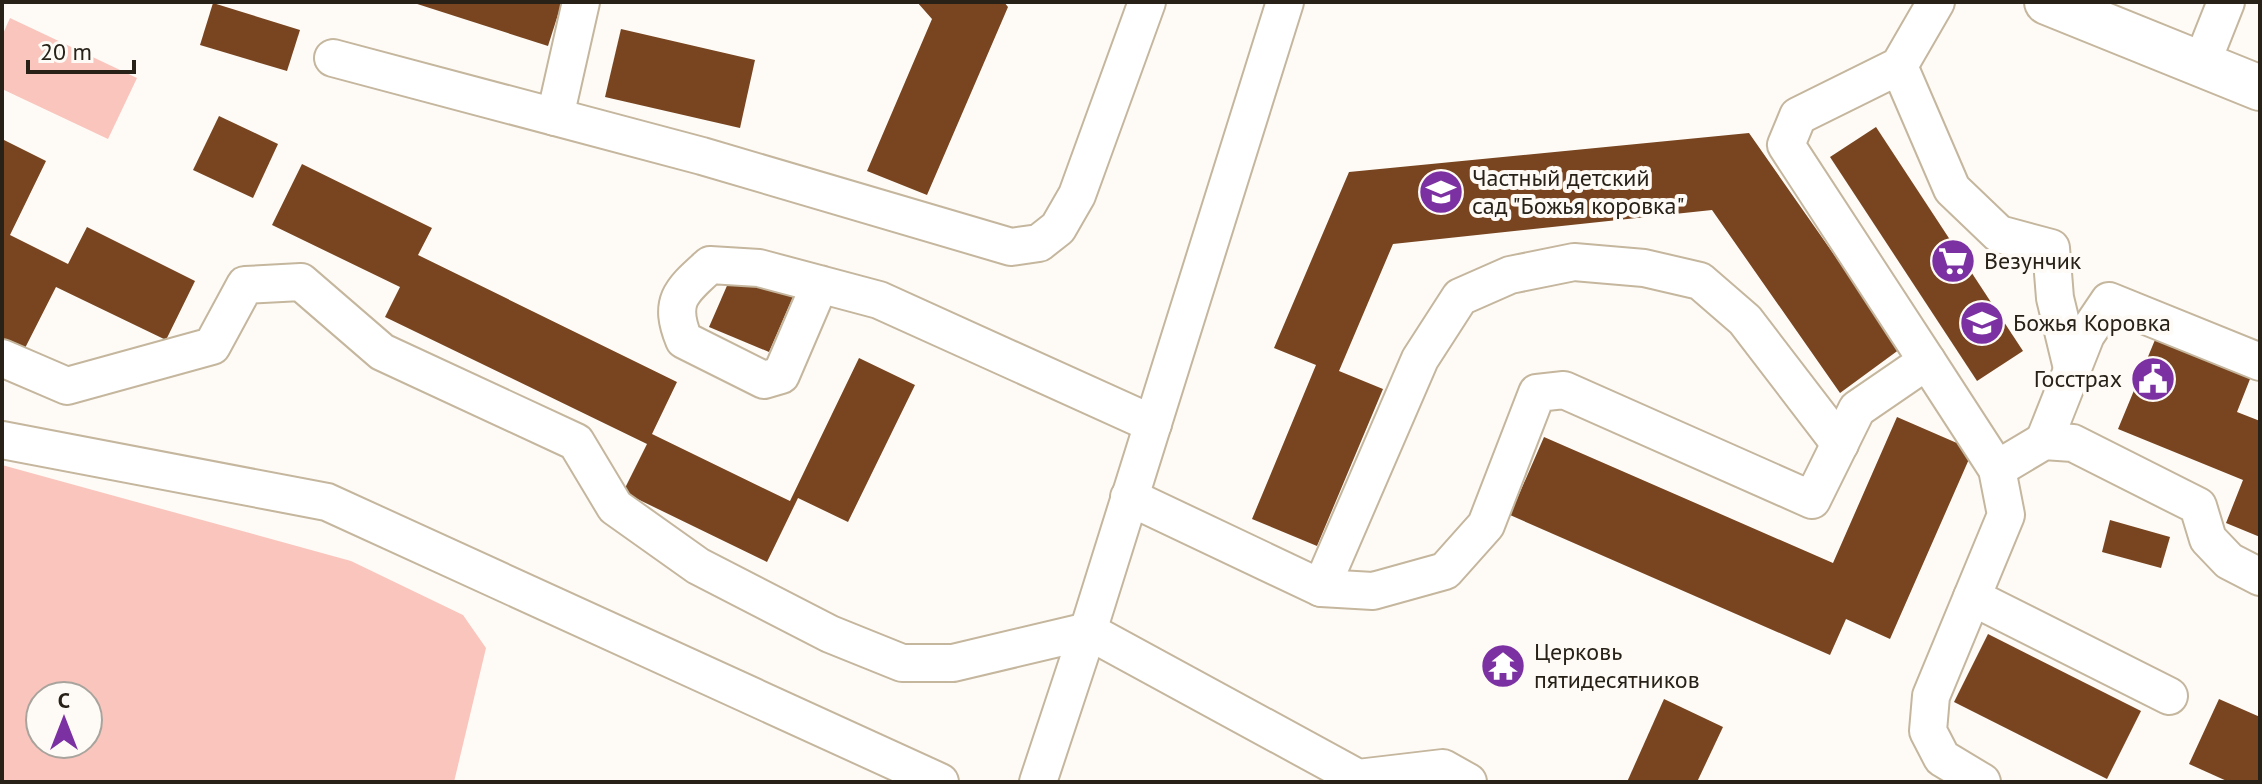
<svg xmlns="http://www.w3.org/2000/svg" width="2262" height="784" font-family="'PT Sans',sans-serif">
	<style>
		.green { fill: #f9c5bd; fill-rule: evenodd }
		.building { fill: #784520 }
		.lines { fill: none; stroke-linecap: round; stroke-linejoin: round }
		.minor-casing { stroke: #c5b69e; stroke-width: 40 }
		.major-casing { stroke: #c5b69e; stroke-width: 48 }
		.minor { stroke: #fff; stroke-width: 36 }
		.major { stroke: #fff; stroke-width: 44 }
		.labels { text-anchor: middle; stroke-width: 8; stroke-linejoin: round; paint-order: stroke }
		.poi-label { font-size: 24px; fill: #272118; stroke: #fefbf6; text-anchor: start }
	</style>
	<rect width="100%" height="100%" fill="#fefbf6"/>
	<g class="green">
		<polygon points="10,18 137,78 108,139 2,89 2,36"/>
		<path d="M 2,465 L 351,561 L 463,615 L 486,648 L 454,782 L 2,782 ZM 40,696 L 88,696 L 88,744 L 40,744 Z"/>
	</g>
	<g class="building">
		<polygon points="411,2 562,2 548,46"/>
		<polygon points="917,2 1004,2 1008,7 927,195 867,171 932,19"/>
		<polygon points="213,3 300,30 287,71 200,45"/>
		<polygon points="621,29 755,60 740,128 605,97"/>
		<polygon points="219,116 278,144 253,198 193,170"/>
		<polygon points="1876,127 2023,351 1977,381 1830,157"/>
		<polygon points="1749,133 1900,349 1840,393 1712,210 1393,244 1339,371 1383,389 1317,546 1252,519 1316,365 1274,348 1349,172"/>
		<polygon points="2,139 46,161 10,235 68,264 87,227 195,281 166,340 56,287 23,352 2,342"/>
		<polygon points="302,164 432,228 418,255 677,382 652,434 790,501 859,358 915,385 848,522 798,498 767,562 623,492 647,444 385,317 400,287 272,225"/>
		<polygon points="733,272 793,297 769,352 709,327"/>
		<polygon points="2157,335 2252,374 2237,412 2260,421 2260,537 2226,523 2243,480 2118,429"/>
		<polygon points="1897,417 1973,450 1890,639 1846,619 1830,655 1510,515 1544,437 1833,563"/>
		<polygon points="2110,520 2170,537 2161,568 2102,552"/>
		<polygon points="1988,634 2141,711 2107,779 1954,702"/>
		<polygon points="1664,699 1723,727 1697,782 1627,782"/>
		<polygon points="2219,699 2260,717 2260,782 2229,782 2189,764"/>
	</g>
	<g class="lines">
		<g class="minor-casing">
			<g id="minor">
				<polyline points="333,58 702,156 1011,247 1039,243 1058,228 1077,195 1147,2"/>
				<polyline points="2201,65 2226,2"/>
				<polyline points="1899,66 1952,189 1999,234 2051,248 2055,298 2072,368"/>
				<polyline points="555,117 581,2"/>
				<path d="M 820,284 L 781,375 L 764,380 L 684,340 C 668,301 681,291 710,265 L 759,268 L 879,300 L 1153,424"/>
				<polyline points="2,358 67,386 212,346 245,285 301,282 382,352 576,442 615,507 698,566 830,634 902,663 953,663 1088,631 1358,778 1443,768 1468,782"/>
				<polyline points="1927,361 1997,469 2006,515 1931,696 1928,731 1942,758 1982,782"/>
				<polyline points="2,440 327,502 940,782"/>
				<polyline points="2044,441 2086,335 2109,301 2260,362"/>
				<polyline points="1997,469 2044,441 2073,443 2198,506 2208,539 2229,561 2260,577"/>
				<polyline points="1129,497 1321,588 1373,591 1445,571 1486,525 1537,393 1564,390 1812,500 1857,409 1927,361 1786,145 1798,116 1899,66 1936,2"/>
				<polyline points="1321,588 1420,359 1460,297 1510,275 1574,262 1644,268 1700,281 1745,320 1840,444"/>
				<polyline points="1972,597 2169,696"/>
				<polyline points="1038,782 1088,631 1285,2"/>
			</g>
		</g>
		<g class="major-casing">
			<polyline id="major" points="2047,2 2260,88"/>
		</g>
		<use href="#minor" class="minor"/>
		<use href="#major" class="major"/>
	</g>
	<defs>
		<g id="school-disc" transform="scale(2.3)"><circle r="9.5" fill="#7c31a3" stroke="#fefbf6"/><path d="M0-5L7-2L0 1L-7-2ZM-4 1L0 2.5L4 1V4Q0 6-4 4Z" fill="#fff"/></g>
		<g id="supermarket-disc" transform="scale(2.3)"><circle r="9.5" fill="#7c31a3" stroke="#fefbf6"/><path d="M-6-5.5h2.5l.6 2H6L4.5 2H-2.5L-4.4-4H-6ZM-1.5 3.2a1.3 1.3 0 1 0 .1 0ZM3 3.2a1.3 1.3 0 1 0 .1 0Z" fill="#fff"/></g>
		<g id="civic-disc" transform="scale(2.3)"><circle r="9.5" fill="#7c31a3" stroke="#fefbf6"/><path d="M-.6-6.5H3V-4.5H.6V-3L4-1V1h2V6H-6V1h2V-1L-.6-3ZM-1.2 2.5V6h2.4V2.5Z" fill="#fff"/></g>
		<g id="temple-disc" transform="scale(2.3)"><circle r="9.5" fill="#7c31a3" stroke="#fefbf6"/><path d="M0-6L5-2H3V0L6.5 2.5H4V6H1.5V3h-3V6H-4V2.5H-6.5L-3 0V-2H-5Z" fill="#fff"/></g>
	</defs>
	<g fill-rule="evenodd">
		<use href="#school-disc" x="1441" y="192"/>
		<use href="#supermarket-disc" x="1953" y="261"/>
		<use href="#school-disc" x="1982" y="323"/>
		<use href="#civic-disc" x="2153" y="379"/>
		<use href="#temple-disc" x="1503" y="666"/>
	</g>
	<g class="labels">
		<g class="poi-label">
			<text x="1472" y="186">Частный детский<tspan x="1472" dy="28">сад "Божья коровка"</tspan></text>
			<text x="1984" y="269">Везунчик</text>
			<text x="2013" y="331">Божья Коровка</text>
			<text x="2122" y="387" text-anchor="end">Госстрах</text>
			<text x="1534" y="660">Церковь<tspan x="1534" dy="28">пятидесятников</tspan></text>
		</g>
	</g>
	<rect width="2262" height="784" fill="none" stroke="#272118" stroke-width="8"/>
	<g transform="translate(64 720)"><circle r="38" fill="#fefbf6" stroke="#a8a49d" stroke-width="2"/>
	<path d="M0-6L14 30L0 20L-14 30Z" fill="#7c31a3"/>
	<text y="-12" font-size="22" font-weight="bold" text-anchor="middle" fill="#272118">С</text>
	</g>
	<path d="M28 60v12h106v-12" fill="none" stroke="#272118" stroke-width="4"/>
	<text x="40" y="60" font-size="24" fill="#272118" stroke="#fefbf6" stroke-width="6" paint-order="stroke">20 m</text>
</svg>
